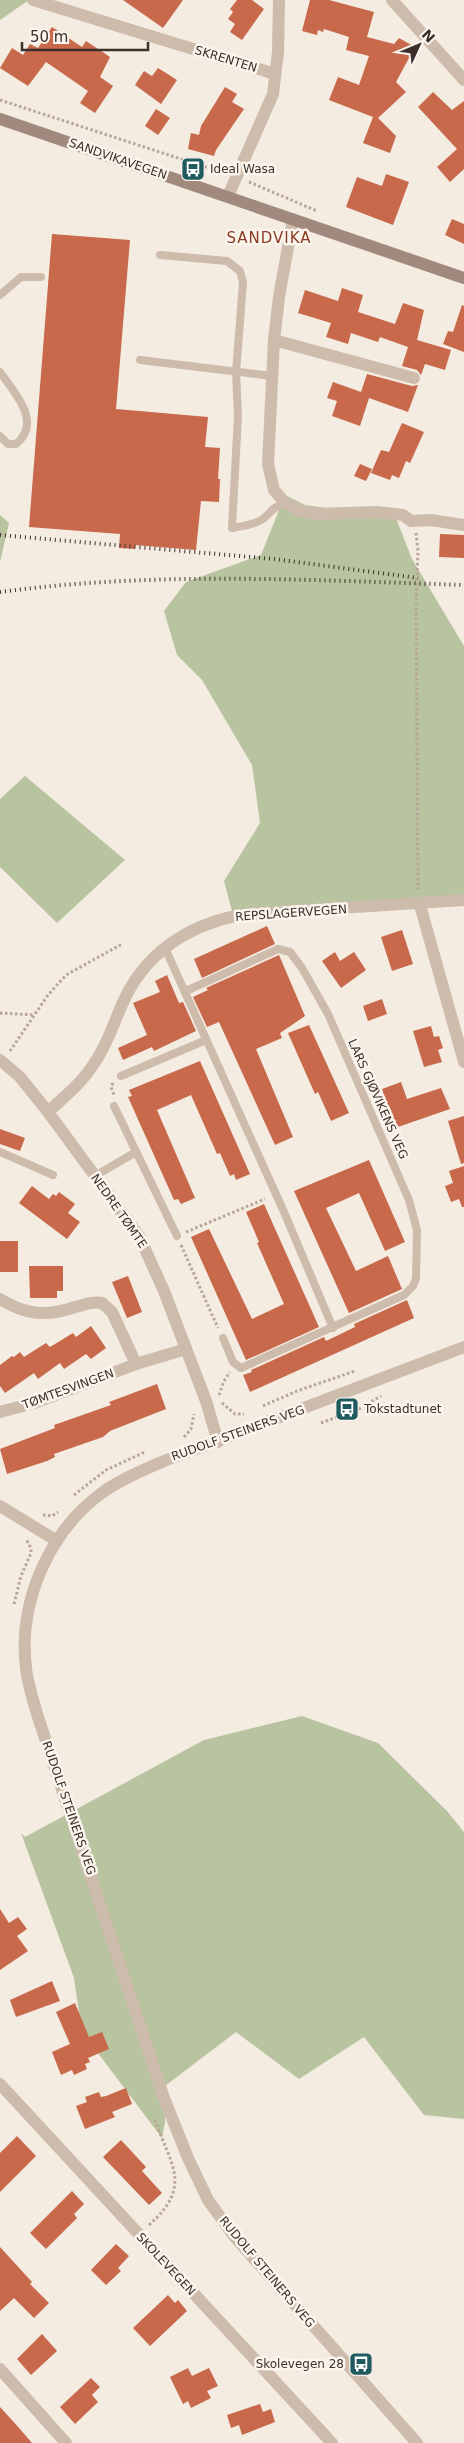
<svg xmlns="http://www.w3.org/2000/svg" width="464" height="2443" font-family="'DejaVu Sans',sans-serif">
	<style>
		.green { fill: #b8c4a0 }
		.building { fill: #c8694b }
		.lines { fill: none; stroke-linecap: round; stroke-linejoin: round }
		.path { stroke: #b9a596; stroke-width: 3; stroke-dasharray: 2.5 2.5; stroke-linecap: butt }
		.service { stroke: #cdbbac; stroke-width: 8 }
		.minor { stroke: #cdbbac; stroke-width: 12 }
		.tertiary { stroke: #cdbbac; stroke-width: 12 }
		.secondary { stroke: #a18a7d; stroke-width: 12 }
		.rail { stroke: #3b302b; stroke-width: 4; stroke-dasharray: 1 4; stroke-linecap: butt }
		.labels { text-anchor: middle; stroke-width: 5; stroke-linejoin: round; paint-order: stroke }
		.street-label { font-size: 12px; fill: #3b302b; stroke: #fbf5ee }
		.poi-label { font-size: 12px; fill: #3b302b; stroke: #fbf5ee; text-anchor: start }
		.quarter-label { font-size: 15px; letter-spacing: 1px; fill: #8c3b22; stroke: #fbf5ee }
	</style>
	<rect width="100%" height="100%" fill="#f4ebe1"/>
	<g class="green">
		<polygon points="0,0 29,0 0,20"/>
		<polygon points="285,495 305,505 396,518 412,559 464,646 464,895 235,922 224,881 260,823 252,765 202,680 177,655 164,611 186,582 261,555"/>
		<polygon points="0,515 9,523 0,562"/>
		<polygon points="25,776 125,860 57,923 0,867 0,799"/>
		<polygon points="302,1716 378,1743 447,1811 464,1832 464,2119 424,2115 364,2037 299,2079 236,2032 165,2086 165,2122 162,2138 82,2032 74,1978 21,1833 25,1837 204,1740"/>
	</g>
	<g class="building">
		<polygon points="123,0 183,0 163,28"/>
		<polygon points="237,0 252,0 264,9 242,40 230,32 235,24 228,19 233,12 230,9"/>
		<polygon points="310,0 329,0 374,12 367,37 394,44 399,38 415,47 396,82 406,92 378,118 396,136 390,153 363,143 373,117 329,100 338,77 359,85 369,56 346,50 349,37 324,29 323,32 318,30 317,35 302,31"/>
		<polygon points="52,27 82,47 86,41 110,57 100,77 113,86 95,113 80,103 88,91 46,62 28,86 0,68 12,48 23,55 30,44 38,48"/>
		<polygon points="158,68 177,80 161,104 135,85 144,71 152,76"/>
		<polygon points="225,87 237,94 232,102 244,109 216,150 214,156 188,149 191,133 199,135 201,126"/>
		<polygon points="433,92 452,110 464,101 464,169 450,182 437,167 457,149 418,107"/>
		<polygon points="156,109 170,118 158,135 145,126"/>
		<polygon points="386,174 409,182 393,225 346,207 357,177 382,186"/>
		<polygon points="452,219 464,224 464,244 445,235"/>
		<polygon points="52,234 130,240 116,409 208,417 205,447 220,448 218,479 220,479 219,502 201,501 196,550 135,545 135,549 119,548 120,534 29,527"/>
		<polygon points="342,288 363,295 358,312 395,324 403,303 424,310 417,340 451,350 445,370 425,364 421,375 417,370 402,366 408,347 380,337 378,342 351,333 348,344 326,337 331,323 298,313 305,290 338,301"/>
		<polygon points="462,305 464,306 464,352 443,344 448,331 453,332"/>
		<polygon points="367,374 412,386 418,385 408,412 369,398 360,426 332,416 337,401 327,398 333,382 361,392"/>
		<polygon points="402,423 424,432 410,463 406,461 399,478 392,475 390,480 371,473 381,450 389,452"/>
		<polygon points="360,464 372,469 366,481 354,476"/>
		<polygon points="440,534 464,535 464,558 439,557"/>
		<polygon points="267,926 275,944 202,978 194,959"/>
		<polygon points="402,930 413,964 392,971 381,937"/>
		<polygon points="335,952 340,961 354,952 366,970 341,988 322,961"/>
		<polygon points="279,955 305,1016 280,1033 282,1038 256,1049 293,1137 275,1145 219,1022 207,1027 193,997 208,990 206,988"/>
		<polygon points="167,975 179,1003 183,1002 196,1031 154,1051 152,1047 123,1060 118,1048 147,1035 133,1003 160,992 155,981"/>
		<polygon points="382,999 387,1014 368,1021 363,1006"/>
		<polygon points="309,1025 349,1113 331,1121 318,1092 315,1094 288,1033"/>
		<polygon points="431,1026 434,1037 439,1036 443,1048 438,1050 442,1062 424,1067 413,1031"/>
		<polygon points="200,1061 250,1174 236,1180 234,1174 230,1176 220,1153 217,1154 191,1095 157,1110 195,1198 181,1204 178,1199 174,1200 128,1097 132,1096 129,1090"/>
		<polygon points="401,1082 407,1099 441,1088 450,1109 395,1128 382,1089"/>
		<polygon points="464,1116 464,1163 461,1164 448,1121"/>
		<polygon points="0,1129 25,1138 20,1151 0,1144"/>
		<polygon points="369,1160 405,1242 385,1251 359,1193 326,1208 356,1271 388,1256 402,1289 349,1313 294,1191"/>
		<polygon points="464,1166 464,1207 462,1207 459,1199 451,1202 445,1186 453,1183 449,1171"/>
		<polygon points="32,1186 49,1199 53,1194 56,1196 59,1192 75,1204 68,1213 80,1222 67,1239 19,1203"/>
		<polygon points="264,1204 319,1327 246,1360 191,1237 209,1229 252,1319 284,1304 257,1243 259,1242 246,1212"/>
		<rect x="0" y="1241" width="18" height="31"/>
		<polygon points="29,1266 63,1266 63,1291 57,1291 57,1298 30,1298"/>
		<polygon points="128,1276 142,1312 127,1318 112,1282"/>
		<polygon points="407,1300 414,1318 250,1392 243,1375 252,1372 251,1370 324,1337 326,1341 355,1327 354,1324"/>
		<polygon points="91,1326 106,1348 91,1359 86,1354 64,1369 60,1363 38,1379 34,1373 5,1393 0,1386 0,1365 12,1356 14,1357 20,1352 24,1357 46,1343 50,1347 73,1333 76,1337"/>
		<polygon points="157,1384 166,1409 110,1431 103,1437 54,1454 55,1457 47,1461 7,1474 0,1449 55,1428 54,1425 111,1405 109,1402"/>
		<polygon points="0,1909 9,1923 18,1917 27,1929 17,1936 28,1951 0,1970"/>
		<polygon points="52,1981 60,2001 16,2017 10,2000"/>
		<polygon points="75,2003 89,2037 102,2032 109,2049 88,2058 90,2062 85,2064 87,2069 74,2075 72,2070 61,2075 52,2052 70,2044 56,2012"/>
		<polygon points="126,2088 132,2104 112,2112 115,2117 85,2129 76,2106 87,2102 85,2097 99,2092 101,2097 106,2096"/>
		<polygon points="17,2136 36,2156 0,2192 0,2153"/>
		<polygon points="121,2140 146,2167 142,2171 162,2193 149,2205 103,2157"/>
		<polygon points="72,2191 84,2204 74,2214 77,2218 46,2249 30,2233"/>
		<polygon points="116,2244 129,2256 118,2268 121,2271 106,2285 91,2270"/>
		<polygon points="0,2247 32,2282 30,2284 49,2303 34,2318 14,2298 0,2311"/>
		<polygon points="168,2295 175,2303 178,2300 187,2311 150,2346 133,2328"/>
		<polygon points="42,2334 57,2351 31,2375 17,2359"/>
		<polygon points="188,2368 192,2376 209,2368 218,2386 207,2391 211,2398 191,2408 188,2401 183,2404 170,2377"/>
		<polygon points="91,2378 100,2387 92,2395 98,2402 75,2424 60,2407"/>
		<polygon points="260,2404 263,2412 271,2409 275,2422 242,2435 239,2425 231,2428 227,2415"/>
		<polygon points="0,2407 20,2429 32,2443 0,2443"/>
	</g>
	<g class="lines">
		<g class="path">
			<polyline points="0,100 224,173"/>
			<polyline points="249,182 317,211"/>
			<polyline points="416,533 418,551 416,600 418,889"/>
			<polyline points="0,1013 34,1015"/>
			<polyline points="10,1051 48,995 66,975 122,944"/>
			<polyline points="113,1083 111,1087 114,1095"/>
			<polyline points="186,1232 265,1199"/>
			<polyline points="181,1245 218,1328"/>
			<polyline points="219,1395 224,1381 230,1372"/>
			<polyline points="222,1403 235,1414 244,1414"/>
			<polyline points="263,1406 297,1391 355,1371"/>
			<polyline points="321,1423 359,1409 381,1396"/>
			<polyline points="184,1437 191,1429 194,1414"/>
			<polyline points="74,1495 106,1470 145,1452"/>
			<polyline points="43,1515 52,1516 58,1512"/>
			<polyline points="14,1604 21,1576 31,1553 31,1548 26,1539"/>
			<path d="M 149,2225 C 194,2185 170,2165 154,2117"/>
		</g>
		<g class="service">
			<path d="M 160,255 L 227,261 L 240,271 L 243,282 L 236,372 L 238,416 L 232,528 C 242,526 254,525 263,519 C 273,511 272,507 285,503"/>
			<polyline points="0,295 21,277 41,277"/>
			<polyline points="140,360 272,376"/>
			<path d="M 0,372 C 14,392 43,422 16,444 L 8,444 L 0,436"/>
			<polyline points="165,948 284,1212 333,1328"/>
			<polyline points="186,991 278,949 290,952 302,968 328,1014 409,1200 417,1230 416,1279 413,1286 404,1295 241,1368 233,1362 223,1338"/>
			<polyline points="121,1076 206,1040"/>
			<polyline points="114,1106 177,1236"/>
			<polyline points="0,1152 53,1175"/>
			<polyline points="95,1176 136,1152"/>
		</g>
		<g class="minor">
			<polyline points="33,0 275,74"/>
			<polyline points="392,0 464,80"/>
			<polyline points="228,196 273,94 278,52 279,0"/>
			<polyline points="293,219 279,297 274,340 268,464 274,490 285,503 299,511 317,514 377,512 403,515 411,521 431,520 464,525"/>
			<polyline points="274,340 414,378"/>
			<polyline points="420,905 464,1062"/>
			<polyline points="0,1060 20,1077 48,1112 139,1236 164,1291 206,1401 218,1442"/>
			<path d="M 48,1112 C 65,1096 83,1082 95,1062 C 109,1042 115,1018 126,996 C 150,948 195,922 247,914 L 464,900"/>
			<path d="M 0,1299 C 26,1315 46,1317 75,1307 C 84,1305 92,1301 102,1303 L 112,1312 L 136,1364"/>
			<polyline points="0,1412 37,1402 136,1364 186,1349"/>
			<polyline points="0,1506 57,1541"/>
			<polyline points="0,2084 332,2443"/>
			<polyline points="0,2369 66,2443"/>
		</g>
		<path class="tertiary" d="M 417,2443 L 234,2236 L 208,2200 L 188,2158 L 164,2098 L 39,1720 C 34,1703 28,1686 26,1668 C 18,1602 49,1531 103,1492 C 122,1479 143,1470 164,1461 L 464,1347"/>
		<polyline class="secondary" points="0,119 464,278"/>
		<g class="rail">
			<polyline points="0,535 274,559 418,578"/>
			<path d="M 0,592 C 154,571 310,580 464,585"/>
		</g>
	</g>
	<defs>
		<g id="bus-square" transform="scale(1.25)"><rect x="-9" y="-9" width="18" height="18" rx="4" fill="#1f5a5e" stroke="#fbf5ee"/><path d="M-5-6H5V4H4V6H2V4H-2V6H-4V4H-5ZM-3.5-4V0h7V-4ZM-3.5 1.2v1.5H-2V1.2ZM2 1.2v1.5H3.5V1.2Z" fill="#fff"/></g>
	</defs>
	<g fill-rule="evenodd">
		<use href="#bus-square" x="193" y="169"/>
		<use href="#bus-square" x="347" y="1409"/>
		<use href="#bus-square" x="361" y="2364"/>
	</g>
	<g class="labels">
		<g class="street-label">
			<text transform="translate(226 59) rotate(17)" y="4">SKRENTEN</text>
			<text transform="translate(118 159) rotate(19)" y="4">SANDVIKAVEGEN</text>
			<text transform="translate(291 913) rotate(-4)" y="4">REPSLAGERVEGEN</text>
			<text transform="translate(378 1099) rotate(66)" y="4">LARS GJØVIKENS VEG</text>
			<text transform="translate(119 1211) rotate(55)" y="4">NEDRE TØMTE</text>
			<text transform="translate(68 1389) rotate(-20)" y="4">TØMTESVINGEN</text>
			<text transform="translate(238 1433) rotate(-20)" y="4">RUDOLF STEINERS VEG</text>
			<text transform="translate(69 1808) rotate(71)" y="4">RUDOLF STEINERS VEG</text>
			<text transform="translate(166 2264) rotate(47)" y="4">SKOLEVEGEN</text>
			<text transform="translate(267 2272) rotate(50)" y="4">RUDOLF STEINERS VEG</text>
		</g>
		<g class="poi-label">
			<text x="210" y="173">Ideal Wasa</text>
			<text x="364" y="1413">Tokstadtunet</text>
			<text x="344" y="2368" text-anchor="end">Skolevegen 28</text>
		</g>
		<g class="quarter-label">
			<text x="269" y="243">SANDVIKA</text>
		</g>
	</g>
	<g transform="translate(419 45) rotate(46)" stroke="#fbf5ee" stroke-width="4" paint-order="stroke">
	<path d="M0-4L9 19L0 12L-9 19Z" fill="#3b302b"/>
	<text y="-8" font-size="14" font-weight="bold" text-anchor="middle" fill="#3b302b">N</text>
	</g>
	<path d="M22 42v8h126v-8" fill="none" stroke="#3b302b" stroke-width="2.5"/>
	<text x="30" y="42" font-size="15" fill="#3b302b" stroke="#fbf5ee" stroke-width="4" paint-order="stroke">50 m</text>
</svg>
